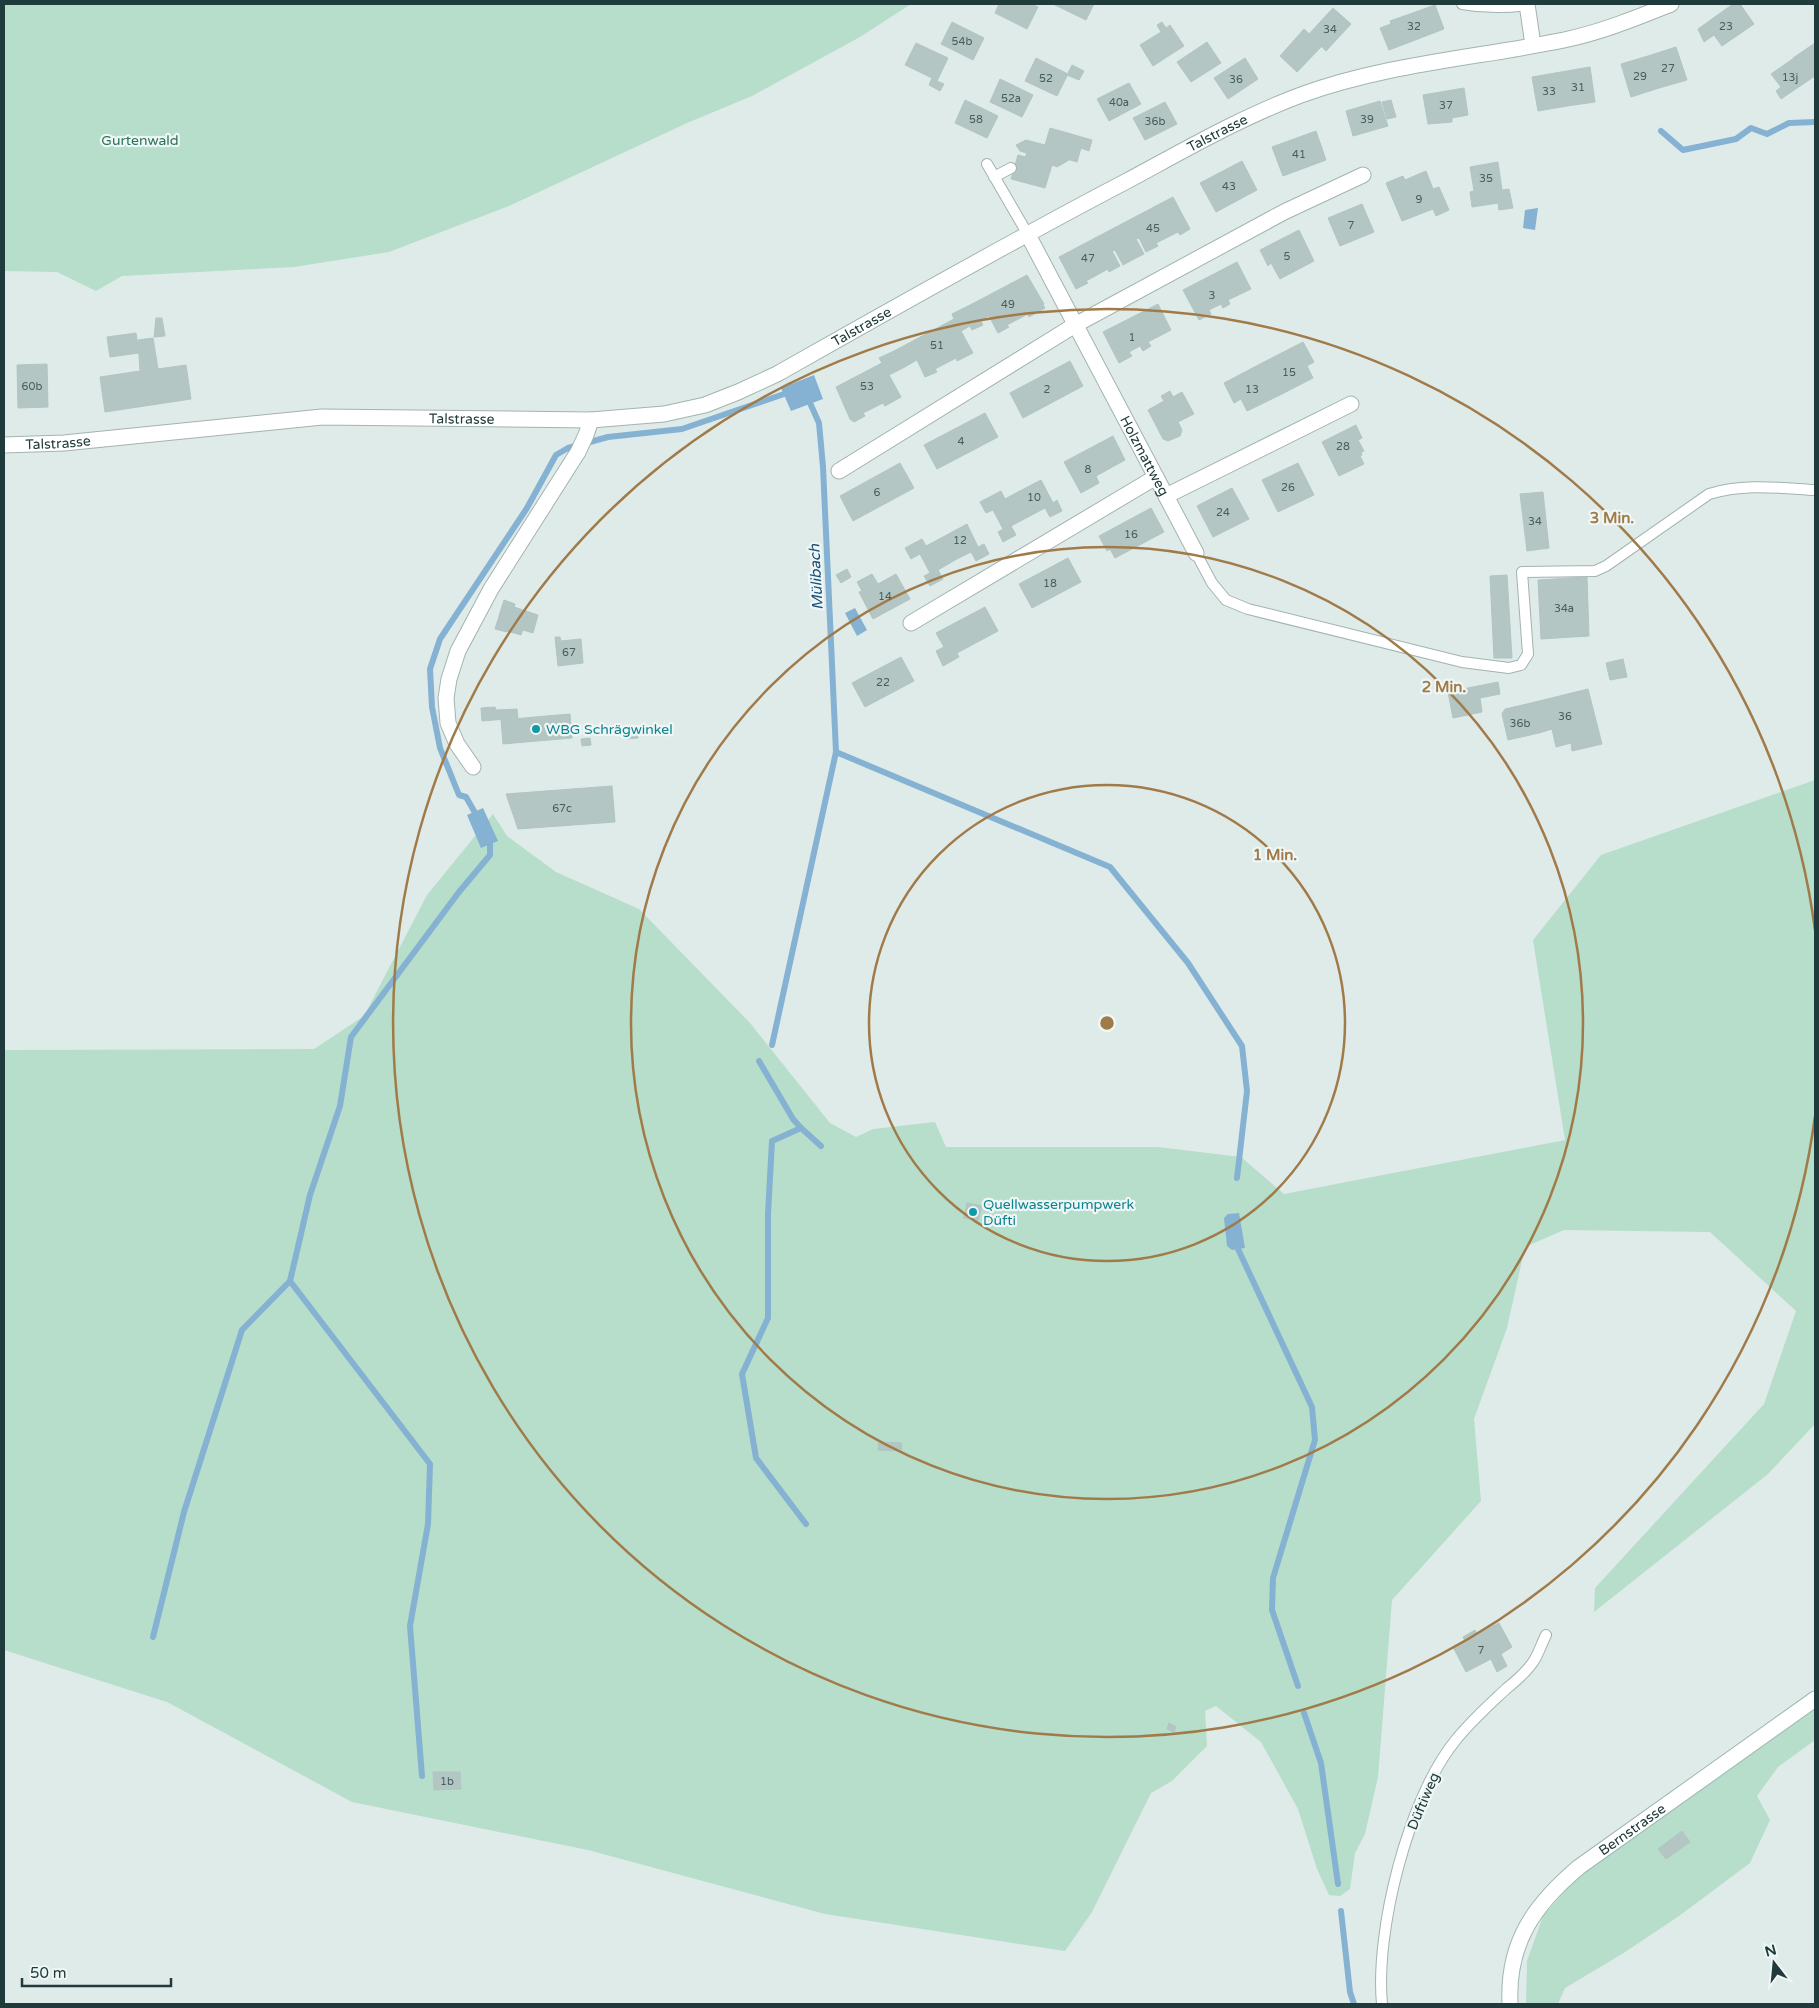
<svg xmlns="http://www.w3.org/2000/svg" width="1819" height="2008" viewBox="0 0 1819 2008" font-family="'Varela Round',sans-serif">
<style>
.green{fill:#b7ddcb}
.water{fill:#85b2d2}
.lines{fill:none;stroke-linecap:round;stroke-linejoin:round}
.stream{stroke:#85b2d2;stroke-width:6}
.building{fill:#b4c6c3;stroke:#b1c5c2}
.lane-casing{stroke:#a2b3b1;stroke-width:12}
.street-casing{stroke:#a2b3b1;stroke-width:17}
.secondary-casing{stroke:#9eb7b4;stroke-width:17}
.lane{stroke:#fff;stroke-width:10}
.street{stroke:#fff;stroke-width:15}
.secondary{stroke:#fff;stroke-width:15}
.ring{fill:none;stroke:#a07b49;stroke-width:2.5}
.culture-dot{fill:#0f9aa8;stroke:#eff7f6;stroke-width:2}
.labels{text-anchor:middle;stroke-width:4.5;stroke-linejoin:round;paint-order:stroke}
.number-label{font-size:11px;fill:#455e5d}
.street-label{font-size:14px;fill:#203b3b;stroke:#eff7f6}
.park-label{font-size:14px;fill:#297359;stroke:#eff7f6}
.culture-label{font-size:14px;fill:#0d838f;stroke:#eff7f6;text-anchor:start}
.water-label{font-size:15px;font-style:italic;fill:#184f78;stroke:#eff7f6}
.centre{fill:#a07b49;stroke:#eff7f6;stroke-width:2.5}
.ring-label{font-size:15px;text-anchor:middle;font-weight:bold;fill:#a07b49;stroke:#eff7f6;stroke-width:4.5;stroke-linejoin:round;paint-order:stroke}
</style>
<rect width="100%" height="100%" fill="#dfebe9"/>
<g class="green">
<polygon points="4,4 911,4 860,37 752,96 687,123 509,206 389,252 294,267 122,276 96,291 57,272 4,271"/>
<polygon points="1815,780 1815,1424 1768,1474 1594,1612 1595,1588 1764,1404 1796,1311 1710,1232 1564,1230 1525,1247 1507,1328 1474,1419 1481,1501 1392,1600 1378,1777 1365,1834 1355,1853 1350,1889 1340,1896 1329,1895 1317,1869 1298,1809 1261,1742 1216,1706 1205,1711 1207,1746 1172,1781 1151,1793 1092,1912 1065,1951 825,1914 588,1850 352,1802 167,1702 4,1650 4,1050 314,1049 364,1016 427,895 493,814 507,836 556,872 639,909 750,1023 830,1123 856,1137 873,1129 935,1122 946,1147 1158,1147 1241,1157 1284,1194 1565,1140 1533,940 1601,855"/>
<polygon points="1815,1709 1815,1740 1778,1767 1757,1796 1770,1820 1750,1863 1679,1916 1622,1954 1565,1988 1558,2004 1526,2004 1527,1961 1543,1916 1579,1876"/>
</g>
<g class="water">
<polygon points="1538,208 1535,230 1523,228 1525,210"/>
<polygon points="814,375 823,399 791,411 781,388"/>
<polygon points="855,608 867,630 857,636 845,613"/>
<polygon points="483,808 498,841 481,848 467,815"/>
<polygon points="1239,1213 1245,1248 1232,1250 1227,1246 1224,1218 1228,1214"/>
</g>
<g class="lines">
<g class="stream">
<polyline points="1661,131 1683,150 1736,139 1751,128 1767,134 1789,123 1815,122"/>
<polyline points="836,752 1110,867 1188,963 1242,1046 1247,1091 1237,1178"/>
<polyline points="474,811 466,797 459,795 440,748 432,707 430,669 440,639 527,508 556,455 568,448 608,437 682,429 784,394"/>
<polyline points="772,1045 836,752 823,467 819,423 810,403"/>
<polyline points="759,1061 793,1119 801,1128 772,1141 768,1214 768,1318 742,1374 756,1458 806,1524"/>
<polyline points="801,1128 821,1146"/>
<polyline points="1238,1249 1312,1407 1315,1440 1273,1578 1272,1610 1298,1686"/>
<polyline points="290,1281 430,1464 428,1524 410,1626 422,1776"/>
<polyline points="153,1637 184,1512 242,1330 290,1281 310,1195 340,1106 351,1037 459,892 490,855 490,844"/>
<polyline points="1304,1713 1321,1763 1338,1884"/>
<polyline points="1341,1911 1350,1992 1354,2004"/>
</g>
</g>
<g class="building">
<polygon points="999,4 1031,4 1038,7 1027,29 995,13"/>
<polygon points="1053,4 1094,4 1086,20"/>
<polygon points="1733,4 1740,4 1754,24 1722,46 1714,35 1704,42 1698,29"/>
<polygon points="1435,5 1444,29 1389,50 1380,28 1391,24 1390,21"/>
<polygon points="1333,8 1351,24 1326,51 1309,34"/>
<polygon points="952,22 984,38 973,60 941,44"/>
<polygon points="1162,22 1166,28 1170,25 1184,46 1153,66 1140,45 1161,32 1157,25"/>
<polygon points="1304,29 1322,46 1297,72 1280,56"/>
<polygon points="1207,42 1221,63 1191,82 1177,62"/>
<polygon points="916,43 948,58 937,81 944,84 940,91 929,85 932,78 905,65"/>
<polygon points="1815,43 1815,76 1809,80 1793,58"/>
<polygon points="1676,47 1687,80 1659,88 1648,56"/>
<polygon points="1648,56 1659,88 1631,97 1621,64"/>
<polygon points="1036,58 1068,74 1057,96 1025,81"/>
<polygon points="1245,58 1258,79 1228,99 1214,78"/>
<polygon points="1794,58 1809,80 1781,99 1776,91 1781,87 1771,74"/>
<polygon points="1072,65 1084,71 1079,80 1067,75"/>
<polygon points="1590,67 1595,102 1567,106 1561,72"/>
<polygon points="1561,72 1567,106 1538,111 1532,77"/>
<polygon points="1000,79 1033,95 1022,117 990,102"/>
<polygon points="1129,83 1141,104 1109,121 1097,99"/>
<polygon points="1464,88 1468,115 1452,118 1452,122 1428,124 1423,95"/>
<polygon points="965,100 998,116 987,138 955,123"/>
<polygon points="1391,100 1396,117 1387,119 1382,102"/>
<polygon points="1380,101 1388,126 1353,136 1346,111"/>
<polygon points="1165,102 1177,124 1145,140 1133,118"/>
<polygon points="1050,128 1092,140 1089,151 1081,148 1077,162 1043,152"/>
<polygon points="1316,131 1326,160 1283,176 1272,147"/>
<polygon points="1026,140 1045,145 1043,152 1069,160 1057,167 1052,165 1045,188 1011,179 1018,155 1025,157 1027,153 1020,151 1016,145"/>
<polygon points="1242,161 1257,190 1216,212 1200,183"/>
<polygon points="1498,162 1502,190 1509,189 1513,208 1499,210 1498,203 1472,207 1470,192 1474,191 1470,167"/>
<polygon points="1426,171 1433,189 1439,187 1449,210 1436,216 1433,209 1402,221 1386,183 1403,176 1405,180"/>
<polygon points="1173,197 1190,229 1180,235 1178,232 1156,243 1158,246 1146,252 1139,238 1136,239 1144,254 1134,259 1116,227"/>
<polygon points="1362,204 1374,232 1340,246 1328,218"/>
<polygon points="1116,227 1134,259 1123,265 1115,250 1112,251 1120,266 1109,272 1108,269 1086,281 1088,283 1076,289 1059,257"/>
<polygon points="1299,230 1314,261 1280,279 1271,263 1268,266 1260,250"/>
<polygon points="1237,262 1251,289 1228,300 1230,304 1223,308 1221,304 1209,310 1211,314 1199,320 1183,290"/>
<polygon points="1027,275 1044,304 1043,305 1045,308 1029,317 1028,314 1007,325 1009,327 998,333 989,316 981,320 972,304"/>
<polygon points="972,304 983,325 972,330 960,310"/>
<polygon points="1158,304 1171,330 1148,342 1151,346 1143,351 1140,346 1129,352 1132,356 1119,363 1103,332"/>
<polygon points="960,310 970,326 961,331 973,353 957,361 956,358 935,369 937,372 925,377 917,360 903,368 894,351 954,319 952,314"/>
<polygon points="156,318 162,318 165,336 154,337"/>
<polygon points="136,333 139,353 110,357 107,337"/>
<polygon points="153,338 158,369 186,365 191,399 105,412 100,377 140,371 138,340"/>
<polygon points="1303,342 1314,362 1307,366 1313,378 1280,395 1264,362"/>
<polygon points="894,351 903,368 889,375 901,397 885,406 883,403 863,413 865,416 854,422 850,419 836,387 882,363 879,358"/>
<polygon points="1070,361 1083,386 1023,418 1010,393"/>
<polygon points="1264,362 1280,395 1247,411 1241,399 1234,403 1224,383"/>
<polygon points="47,364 48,407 18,408 17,365"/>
<polygon points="1170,391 1173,397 1182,392 1194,414 1178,422 1182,430 1180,436 1168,441 1163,439 1148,410 1164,401 1161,396"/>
<polygon points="985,413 998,437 937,469 924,445"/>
<polygon points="1356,425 1362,438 1358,440 1364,451 1361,452 1362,455 1360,456 1364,464 1339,476 1322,442"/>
<polygon points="1113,436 1125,460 1096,476 1099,483 1081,493 1064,462"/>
<polygon points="900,463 914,488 853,521 840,496"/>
<polygon points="1298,463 1314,495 1278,512 1262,480"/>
<polygon points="1041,480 1053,503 1057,500 1062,511 1050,517 1045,508 1028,517 1016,493"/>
<polygon points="1232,488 1249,519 1213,537 1197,506"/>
<polygon points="1001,491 1005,499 1016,493 1028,517 1011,526 1016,535 1003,542 998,532 1003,529 993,510 986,513 980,502"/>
<polygon points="1543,492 1549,548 1527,551 1520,494"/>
<polygon points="1151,508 1164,532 1115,558 1110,549 1107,551 1099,536"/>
<polygon points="967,524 978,547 984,544 989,554 976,561 971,552 955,560 943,537"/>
<polygon points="943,537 955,560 938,570 943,579 930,586 924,576 930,573 920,554 911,559 905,548 922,539 926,546"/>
<polygon points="1068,558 1081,582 1032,608 1019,584"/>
<polygon points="847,569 851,577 841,583 836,575"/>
<polygon points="872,574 878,584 896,574 910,599 873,619 859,592 862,591 857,582"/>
<polygon points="1507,575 1512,658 1494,658 1490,576"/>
<polygon points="1587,577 1589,636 1541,639 1538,580"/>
<polygon points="504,600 515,604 507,632 495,629"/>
<polygon points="514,607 529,612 521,635 507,631"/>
<polygon points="985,607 998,631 957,653 959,657 943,666 936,651 944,647 936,633"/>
<polygon points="529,612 538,615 533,633 523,630"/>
<polygon points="555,637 560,637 561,641 581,639 583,663 558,666"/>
<polygon points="901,657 914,681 865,707 852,683"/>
<polygon points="1623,659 1627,677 1610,680 1606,663"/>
<polygon points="1498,682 1500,694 1480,698 1482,712 1453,718 1448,692"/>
<polygon points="1588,689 1602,744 1572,751 1571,743 1556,747 1552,729 1539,733 1531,703"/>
<polygon points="1531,703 1539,733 1508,740 1502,714 1505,709"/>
<polygon points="495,707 496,710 517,709 518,718 482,721 481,708"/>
<polygon points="570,714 572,738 503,744 501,720"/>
<polygon points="637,726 638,738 627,739 626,727"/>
<polygon points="590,738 591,745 582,746 581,739"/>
<polygon points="612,786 615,822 518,829 506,794"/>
<polygon points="967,1203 982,1206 978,1221 964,1218"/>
<polygon points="879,1442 902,1443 901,1451 878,1450"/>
<polygon points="1499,1623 1512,1647 1501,1654 1507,1666 1497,1672 1491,1659 1466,1672 1453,1647 1465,1641 1463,1637 1475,1630 1477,1634"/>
<polygon points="1169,1723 1176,1727 1174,1732 1167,1729"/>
<polygon points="433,1772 460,1772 461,1789 434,1790"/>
<polygon points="1682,1831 1690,1842 1666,1859 1658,1849"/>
</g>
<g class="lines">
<defs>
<g id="lane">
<path d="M1462,4C1484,8 1505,8 1527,5"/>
<polyline points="987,164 1027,233"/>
<polyline points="994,177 1011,168"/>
<path d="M1196,553L1212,583L1226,600L1248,609L1462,662L1509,668L1521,665L1528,654L1522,572L1595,571L1606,566L1709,494C1743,483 1780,488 1815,490"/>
<path d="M1382,2004C1375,1931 1408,1799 1455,1741C1470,1722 1488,1706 1506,1689C1516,1681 1528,1671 1535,1659C1539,1652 1542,1643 1546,1635"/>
</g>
<g id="street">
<polyline points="1527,4 1533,45"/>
<path id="s1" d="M1027,233L1166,496L1351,404"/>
<path id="s2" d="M4,445L64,443L322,417L591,420L664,414L705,405L738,392L777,374C892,309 1008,243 1125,182C1183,151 1239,118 1301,95C1386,64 1476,58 1564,40C1602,32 1636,18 1671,4"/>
<polyline points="839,471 1075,325 1284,212 1363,175"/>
<polyline points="1166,496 1196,553"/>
<polyline points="911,623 1156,477"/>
<polyline points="473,767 457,744 448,723 446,698 449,679 458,651 491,589 578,452 586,435 591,420"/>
</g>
<g id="secondary">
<path id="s3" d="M1510,2004C1507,1943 1534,1905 1579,1867L1815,1699"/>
</g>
</defs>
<use href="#lane" class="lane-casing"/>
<use href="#street" class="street-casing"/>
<use href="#secondary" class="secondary-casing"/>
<use href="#lane" class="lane"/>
<use href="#street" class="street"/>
<use href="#secondary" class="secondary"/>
</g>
<g class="ring">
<circle cx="1107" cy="1023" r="238"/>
<circle cx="1107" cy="1023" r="476"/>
<path d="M1815 1116A714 714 0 1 1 1815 930"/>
</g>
<g class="culture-dot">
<circle cx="536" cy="729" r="5"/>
<circle cx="973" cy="1212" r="5"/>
</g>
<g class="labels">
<g class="number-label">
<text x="1414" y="30">32</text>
<text x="1726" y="30">23</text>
<text x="1330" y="33">34</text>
<text x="962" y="45">54b</text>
<text x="1668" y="72">27</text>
<text x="1640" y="80">29</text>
<text x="1790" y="81">13j</text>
<text x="1046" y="82">52</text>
<text x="1236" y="83">36</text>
<text x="1578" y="91">31</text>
<text x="1549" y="95">33</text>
<text x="1011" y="102">52a</text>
<text x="1119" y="106">40a</text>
<text x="1446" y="109">37</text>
<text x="976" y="123">58</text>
<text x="1367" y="123">39</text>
<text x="1155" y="125">36b</text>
<text x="1299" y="158">41</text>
<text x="1486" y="182">35</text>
<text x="1229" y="190">43</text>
<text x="1419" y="203">9</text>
<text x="1351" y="229">7</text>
<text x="1153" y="232">45</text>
<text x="1287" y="260">5</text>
<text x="1088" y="262">47</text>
<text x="1212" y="299">3</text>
<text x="1008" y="308">49</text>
<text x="1132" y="341">1</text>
<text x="937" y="349">51</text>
<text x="1289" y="376">15</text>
<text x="32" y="390">60b</text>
<text x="867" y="390">53</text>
<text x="1047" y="393">2</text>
<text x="1252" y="393">13</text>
<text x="961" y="445">4</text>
<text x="1343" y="450">28</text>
<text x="1088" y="473">8</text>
<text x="1288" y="491">26</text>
<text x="877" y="496">6</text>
<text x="1034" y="501">10</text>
<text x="1223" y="516">24</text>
<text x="1535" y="525">34</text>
<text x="1131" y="538">16</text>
<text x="960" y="544">12</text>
<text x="1050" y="587">18</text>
<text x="885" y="600">14</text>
<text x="1564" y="612">34a</text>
<text x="569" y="656">67</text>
<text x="883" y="686">22</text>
<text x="1565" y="720">36</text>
<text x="1520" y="727">36b</text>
<text x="562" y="812">67c</text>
<text x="1481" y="1654">7</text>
<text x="447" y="1785">1b</text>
</g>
<g class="street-label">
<text dy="5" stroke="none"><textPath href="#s2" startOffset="1284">Talstrasse</textPath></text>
<text dy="5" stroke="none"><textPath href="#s2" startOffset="879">Talstrasse</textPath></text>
<text dy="5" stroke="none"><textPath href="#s2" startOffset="459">Talstrasse</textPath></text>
<text dy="5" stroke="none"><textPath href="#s2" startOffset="54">Talstrasse</textPath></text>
<text dy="5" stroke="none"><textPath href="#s1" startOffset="252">Holzmattweg</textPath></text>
<text transform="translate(1423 1801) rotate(-67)" y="5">Düftiweg</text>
<text dy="5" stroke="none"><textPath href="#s3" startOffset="225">Bernstrasse</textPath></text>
</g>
<g class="park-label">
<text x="140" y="145">Gurtenwald</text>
</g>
<g class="culture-label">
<text x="546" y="734">WBG Schrägwinkel</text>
<text x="983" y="1209">Quellwasserpumpwerk<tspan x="983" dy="16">Düfti</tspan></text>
</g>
<g class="water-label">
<text transform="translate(816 577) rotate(-93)" y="5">Mülibach</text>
</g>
</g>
<circle cx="1107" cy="1023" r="8" class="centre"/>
<g class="ring-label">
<text x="1612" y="523">3 Min.</text>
<text x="1444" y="692">2 Min.</text>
<text x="1275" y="860">1 Min.</text>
</g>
<rect width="1819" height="2008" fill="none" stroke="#203b3b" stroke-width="10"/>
<g transform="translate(1774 1963) rotate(344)" stroke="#eff7f6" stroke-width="4" paint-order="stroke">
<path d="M0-4L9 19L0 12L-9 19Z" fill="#203b3b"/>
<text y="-8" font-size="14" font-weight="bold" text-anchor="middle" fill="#203b3b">N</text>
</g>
<path d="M22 1978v8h149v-8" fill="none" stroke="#203b3b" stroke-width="2.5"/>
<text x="30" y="1978" font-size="15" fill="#203b3b" stroke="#eff7f6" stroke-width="4" paint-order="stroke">50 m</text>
</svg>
